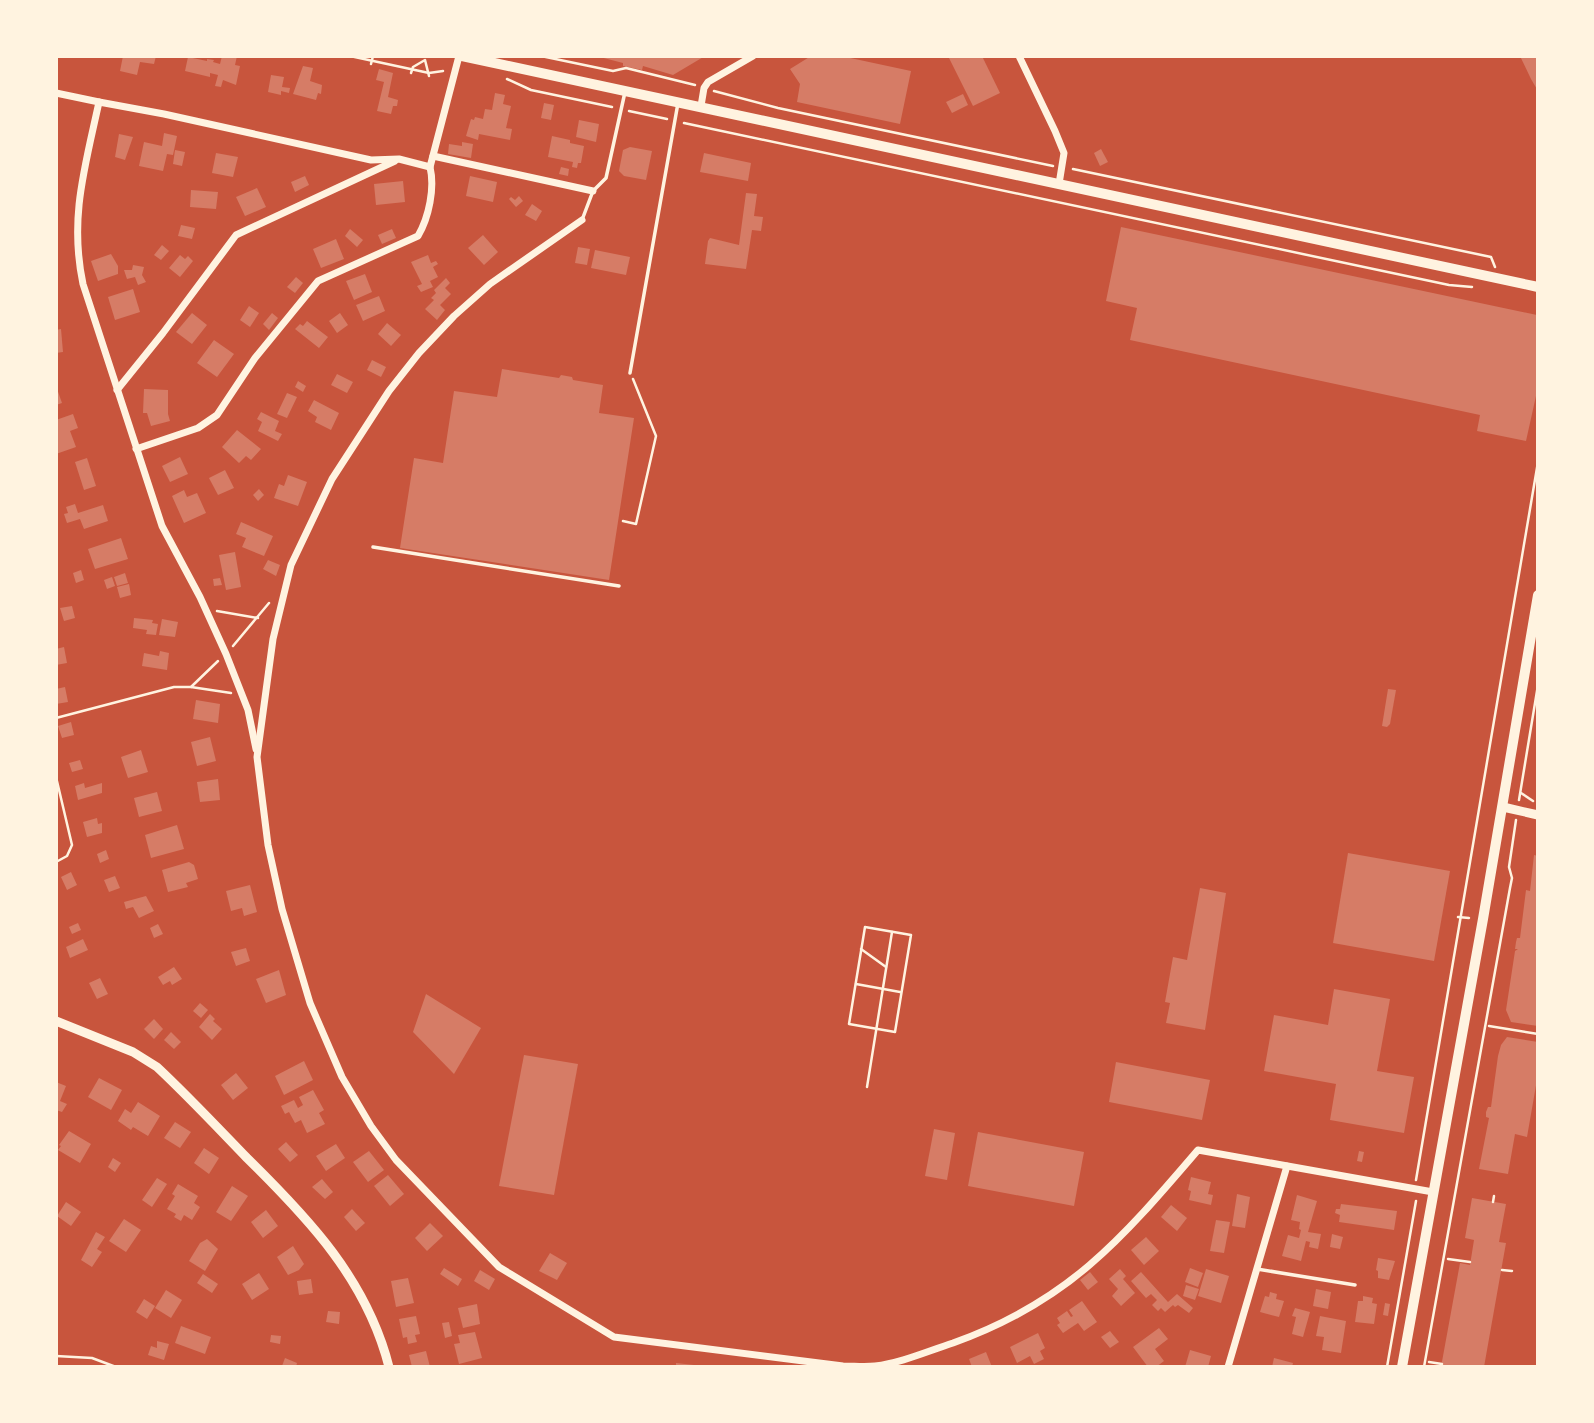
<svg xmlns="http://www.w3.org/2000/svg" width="1594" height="1423" viewBox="0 0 1594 1423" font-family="'Work Sans',sans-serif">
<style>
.building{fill:#d67c66}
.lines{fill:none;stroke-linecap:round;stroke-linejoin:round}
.path{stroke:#fff3e0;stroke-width:2.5}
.service{stroke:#fff3e0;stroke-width:3.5}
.minor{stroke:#fff3e0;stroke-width:7}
.tertiary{stroke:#fff3e0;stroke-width:9}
.secondary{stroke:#fff3e0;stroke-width:10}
</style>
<rect width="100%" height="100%" fill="#c8553d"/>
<g class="building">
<polygon points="123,56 156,56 154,64 140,62 137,75 120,71"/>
<polygon points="222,56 237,56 235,65 240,66 236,85 223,80 221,87 215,86 218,75 210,73 210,77 185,71 188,57 207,61 207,59 214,60 213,62 220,64"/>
<polygon points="596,56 705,56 673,75 643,66 642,70 623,66 623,63"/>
<polygon points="811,56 841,56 911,71 900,124 797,102 800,84 790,69"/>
<polygon points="948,56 982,56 1000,93 973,106"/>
<polygon points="1520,56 1538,56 1538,91 1531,79"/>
<polygon points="303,66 313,68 310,81 322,85 321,94 318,93 316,100 293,94"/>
<polygon points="379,69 393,73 388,97 398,100 397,106 393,106 391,114 377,111 384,82 376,80"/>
<polygon points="271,75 284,77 282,87 290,88 289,93 281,91 281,95 268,92"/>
<polygon points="495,93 505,95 503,104 511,106 506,128 512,129 510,140 479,134 478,140 466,136 471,119 474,120 475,117 483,119 485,109 492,110"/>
<polygon points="963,94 968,105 952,113 946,102"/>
<polygon points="544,103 554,105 551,120 541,118"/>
<polygon points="579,120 599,124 596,142 576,137"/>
<polygon points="164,133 177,136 173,155 167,154 163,171 139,166 144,142 162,146"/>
<polygon points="119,134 133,137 125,160 115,157"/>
<polygon points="552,136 570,140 570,143 584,146 581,163 578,163 577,168 572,167 573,162 548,157"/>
<polygon points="462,142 473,144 471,158 448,154 449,144 462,146"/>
<polygon points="630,147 652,151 646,180 624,176 619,171 623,150"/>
<polygon points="1101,149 1108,162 1100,166 1094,153"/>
<polygon points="175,150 185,152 182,166 173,164"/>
<polygon points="216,153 238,157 233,177 212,173"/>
<polygon points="704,153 751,163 748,181 700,172"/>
<polygon points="561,167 569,169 568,176 559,174"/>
<polygon points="305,176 309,185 295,192 291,182"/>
<polygon points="470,176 497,182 493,202 466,196"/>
<polygon points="403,181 405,202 376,205 374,184"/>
<polygon points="257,188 266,207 245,216 236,197"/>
<polygon points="191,190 218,192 216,209 190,207"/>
<polygon points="746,193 757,194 754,216 763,217 761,231 752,230 746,269 705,264 708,241 710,238 739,245"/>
<polygon points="519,196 523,201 516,207 509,199 511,197 515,200"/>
<polygon points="532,204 542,211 536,221 525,215"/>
<polygon points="181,225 195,228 192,239 178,236"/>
<polygon points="1121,227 1537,315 1538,387 1526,441 1477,431 1480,415 1130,340 1137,308 1106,301"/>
<polygon points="350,229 363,240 357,247 345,236"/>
<polygon points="392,229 396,238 382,244 378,235"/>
<polygon points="483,235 498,252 484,265 468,248"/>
<polygon points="336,239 344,259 321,268 313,249"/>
<polygon points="162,245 169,251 161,260 154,255"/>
<polygon points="578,247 590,249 587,265 575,263"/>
<polygon points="595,250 630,257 626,275 591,268"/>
<polygon points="111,254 118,266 118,274 98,281 91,261"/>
<polygon points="180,255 185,259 188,256 193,261 180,277 169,268"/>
<polygon points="428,255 431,263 436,261 438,264 433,267 438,277 430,281 433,287 421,292 417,286 422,284 411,262"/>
<polygon points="133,265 144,267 142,275 146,282 138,285 135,277 127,279 124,270 132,270"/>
<polygon points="365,274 372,292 354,300 346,281"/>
<polygon points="296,277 303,283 295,293 287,287"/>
<polygon points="446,278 450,283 445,288 451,294 440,305 445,310 437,320 425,309 434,300 431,298 436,293 434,290"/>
<polygon points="133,289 140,312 115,320 108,297"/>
<polygon points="379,296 385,311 363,321 356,305"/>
<polygon points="249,306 259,313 250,327 240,320"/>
<polygon points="192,313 207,325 192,344 176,332"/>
<polygon points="272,313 278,318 269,330 263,324"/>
<polygon points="340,313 348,325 337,333 329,321"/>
<polygon points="307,321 328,337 319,348 295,329 300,324 303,326"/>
<polygon points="387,323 401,335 391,346 378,334"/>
<polygon points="61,329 63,352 56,353 56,330"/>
<polygon points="214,340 234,354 217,377 197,363"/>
<polygon points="372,360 386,367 381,377 367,370"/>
<polygon points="502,369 559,378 561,375 572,377 573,380 603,385 599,413 634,418 609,580 400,548 414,458 443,463 454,391 497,397"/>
<polygon points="337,374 353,382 347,393 331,385"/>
<polygon points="298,381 306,386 303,392 295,387"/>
<polygon points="56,386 62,403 56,405"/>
<polygon points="144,389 168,390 168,414 170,421 151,426 147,413 143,413"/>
<polygon points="287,393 297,397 287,418 277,414"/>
<polygon points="314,400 339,413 331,430 315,422 317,417 308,411"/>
<polygon points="261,412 279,421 275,431 282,434 278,441 258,431 262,422 257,419"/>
<polygon points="73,414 78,428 70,431 76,447 56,454 56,420"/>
<polygon points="237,430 261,449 251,460 246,456 239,463 222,447"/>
<polygon points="180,457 188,474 170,482 162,466"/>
<polygon points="87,458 96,486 84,490 75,462"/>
<polygon points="225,470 234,488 218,495 209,478"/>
<polygon points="288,475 307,482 298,506 274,498 279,484 284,486"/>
<polygon points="259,489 264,495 258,501 253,495"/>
<polygon points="184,490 187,497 197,493 206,513 184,523 172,496"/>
<polygon points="75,504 78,513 103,505 108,521 84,529 80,519 67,523 64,514 68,513 66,507"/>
<polygon points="241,522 273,536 264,556 242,547 246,538 236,534"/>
<polygon points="121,538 128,559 95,569 88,549"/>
<polygon points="235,552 241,587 226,590 219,555"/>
<polygon points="268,560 280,565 276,576 263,569"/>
<polygon points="81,570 84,580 76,583 73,573"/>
<polygon points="125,573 128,583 117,586 114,577"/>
<polygon points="112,577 115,586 107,589 104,580"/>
<polygon points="220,578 222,585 214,586 213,579"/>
<polygon points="129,584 131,595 120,598 117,587"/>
<polygon points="72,606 75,618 64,621 60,608"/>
<polygon points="134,618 153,620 152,623 158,624 156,635 146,634 147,630 133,628"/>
<polygon points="162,619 178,622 175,637 159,635"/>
<polygon points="64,647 67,663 56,665 56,649"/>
<polygon points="160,651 169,653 167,670 142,666 144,653 159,656"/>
<polygon points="65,687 68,702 56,704 56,689"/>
<polygon points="1388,689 1396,690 1390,724 1387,727 1382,726"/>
<polygon points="196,700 220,704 218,723 193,719"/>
<polygon points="71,722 74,735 62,738 58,726"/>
<polygon points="210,737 216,761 197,766 191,742"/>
<polygon points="141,750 148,772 128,778 121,757"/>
<polygon points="80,760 83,769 72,772 69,763"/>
<polygon points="218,779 220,800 200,802 197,782"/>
<polygon points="84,783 85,788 102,783 102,793 78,800 75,786"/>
<polygon points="157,792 162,811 139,817 134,798"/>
<polygon points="97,818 98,824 102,823 102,833 87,837 83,822"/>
<polygon points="177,825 184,849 151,858 145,835"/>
<polygon points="106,850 109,859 100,863 97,854"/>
<polygon points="1348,853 1450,871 1434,961 1333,943"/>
<polygon points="1534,855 1538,856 1538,1026 1511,1022 1506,1010 1515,951 1518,949 1515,949 1516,942 1517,938 1520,938 1526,890 1530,891"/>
<polygon points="189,862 194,865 198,879 186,883 188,887 168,892 162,870"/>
<polygon points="71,872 77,885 67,890 61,877"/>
<polygon points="115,876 120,888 109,892 104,880"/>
<polygon points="250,885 257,912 244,916 242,908 231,911 226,891"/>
<polygon points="1200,888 1226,893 1205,1030 1166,1023 1170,1003 1165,1002 1173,957 1187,960"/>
<polygon points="146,896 154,911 139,918 133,907 126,909 124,902"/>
<polygon points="78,923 81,930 72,934 69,927"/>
<polygon points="158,924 163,934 154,938 150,928"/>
<polygon points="83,939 88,950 70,958 66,947"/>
<polygon points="246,948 250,961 236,966 231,952"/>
<polygon points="174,967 182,979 172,985 170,981 163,985 158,977"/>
<polygon points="279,970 286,995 266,1003 256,979"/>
<polygon points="100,978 108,994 97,999 89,983"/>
<polygon points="1334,989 1390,999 1377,1071 1414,1077 1404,1133 1330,1120 1336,1084 1264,1071 1274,1015 1328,1025"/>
<polygon points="426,994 481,1028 454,1074 413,1032"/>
<polygon points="200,1003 208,1010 201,1018 193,1011"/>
<polygon points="210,1014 215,1019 213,1021 222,1029 212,1040 199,1027"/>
<polygon points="154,1019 163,1029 154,1039 144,1029"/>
<polygon points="171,1032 181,1042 174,1049 164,1040"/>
<polygon points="1507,1037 1538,1042 1538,1074 1527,1137 1515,1134 1508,1174 1479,1169 1489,1118 1486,1117 1486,1112 1488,1107 1491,1107 1498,1056 1501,1045"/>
<polygon points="524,1055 578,1064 554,1195 499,1186"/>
<polygon points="304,1061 313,1080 284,1095 275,1076"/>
<polygon points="1116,1062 1210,1080 1202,1120 1109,1102"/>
<polygon points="236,1073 248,1088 233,1100 221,1085"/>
<polygon points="99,1078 122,1090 111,1110 88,1097"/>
<polygon points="56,1082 66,1086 60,1101 67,1104 62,1112 56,1110"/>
<polygon points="313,1090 324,1110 319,1113 325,1124 307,1133 301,1120 295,1123 289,1112 285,1114 281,1106 294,1100 298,1108 303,1105 299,1097"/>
<polygon points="138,1102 160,1116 148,1136 133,1127 131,1130 118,1121 125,1109 131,1113"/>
<polygon points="175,1122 191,1132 180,1148 164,1138"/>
<polygon points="934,1129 955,1133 947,1180 925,1176"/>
<polygon points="69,1131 91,1144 80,1163 58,1150 61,1146 59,1145"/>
<polygon points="978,1132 1084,1152 1074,1206 968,1186"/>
<polygon points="286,1142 298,1155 290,1162 278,1149"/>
<polygon points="336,1144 345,1158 326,1171 316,1156"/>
<polygon points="204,1148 219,1158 209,1174 194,1163"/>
<polygon points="369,1151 384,1170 368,1182 353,1162"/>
<polygon points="1359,1151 1364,1152 1362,1162 1357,1161"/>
<polygon points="113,1158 121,1163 115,1172 108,1167"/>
<polygon points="388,1175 404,1194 390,1206 374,1186"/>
<polygon points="1191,1177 1211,1182 1208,1194 1213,1195 1211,1205 1189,1200 1191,1191 1188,1190"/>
<polygon points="157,1178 167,1184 152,1207 142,1200"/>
<polygon points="322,1179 333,1192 325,1199 312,1187"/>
<polygon points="178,1184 198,1196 194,1203 200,1207 192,1220 184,1215 181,1221 174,1217 176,1214 167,1209 175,1196 172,1194"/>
<polygon points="232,1186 248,1196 231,1221 216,1212"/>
<polygon points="1237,1194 1250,1197 1245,1228 1232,1226"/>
<polygon points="1297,1195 1317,1201 1308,1232 1321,1234 1318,1249 1309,1247 1310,1242 1306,1241 1301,1261 1282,1256 1288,1235 1299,1238 1301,1230 1299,1229 1300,1222 1291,1220"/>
<polygon points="1472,1198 1506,1204 1499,1242 1506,1243 1484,1367 1441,1367 1460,1263 1470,1265 1474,1240 1465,1238"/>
<polygon points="66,1202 81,1212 71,1226 57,1216"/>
<polygon points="1341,1204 1397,1211 1394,1230 1339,1222 1340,1215 1335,1213 1336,1209 1340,1209"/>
<polygon points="1171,1205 1187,1218 1177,1231 1161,1217"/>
<polygon points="352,1209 365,1223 356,1231 344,1217"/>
<polygon points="266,1210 278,1226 263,1238 251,1222"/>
<polygon points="124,1219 141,1230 126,1252 109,1241"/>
<polygon points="1216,1220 1230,1222 1224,1253 1210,1251"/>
<polygon points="430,1223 443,1236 427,1251 415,1238"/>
<polygon points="96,1232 105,1237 97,1249 102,1252 92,1267 81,1260"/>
<polygon points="1332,1234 1343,1237 1340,1249 1330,1247"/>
<polygon points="1146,1237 1159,1251 1144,1265 1131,1250"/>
<polygon points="207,1239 218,1249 205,1271 189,1261 200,1243"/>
<polygon points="293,1246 304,1264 299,1270 288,1275 277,1257"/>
<polygon points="550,1253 567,1263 557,1280 539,1271"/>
<polygon points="1378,1258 1395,1261 1389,1280 1378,1278 1378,1271 1376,1270"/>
<polygon points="444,1268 462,1279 458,1286 440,1274"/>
<polygon points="1190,1268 1203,1273 1198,1287 1185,1282"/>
<polygon points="1120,1269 1126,1276 1123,1279 1135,1293 1121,1306 1112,1296 1118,1289 1109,1279"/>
<polygon points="1206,1269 1229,1276 1221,1303 1198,1296"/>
<polygon points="480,1270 495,1279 489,1290 474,1281"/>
<polygon points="1090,1272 1098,1282 1088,1290 1080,1280"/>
<polygon points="1141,1272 1168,1302 1177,1294 1193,1308 1189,1313 1178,1305 1175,1307 1173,1305 1165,1312 1161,1308 1158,1311 1152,1305 1157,1300 1151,1294 1146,1298 1131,1281"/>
<polygon points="259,1273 269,1289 252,1300 242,1284"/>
<polygon points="203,1274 218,1284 212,1293 197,1283"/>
<polygon points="408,1278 414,1303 396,1307 391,1281"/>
<polygon points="311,1279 313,1293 299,1295 297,1281"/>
<polygon points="1186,1285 1199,1289 1195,1300 1183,1296"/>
<polygon points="1316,1289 1331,1292 1328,1309 1313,1306"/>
<polygon points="166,1290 182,1300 171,1318 155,1308"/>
<polygon points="1270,1292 1277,1294 1276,1299 1284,1301 1279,1317 1260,1312 1265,1296 1269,1297"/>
<polygon points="1363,1296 1373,1298 1372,1303 1377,1304 1374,1324 1355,1322 1358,1301 1363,1301"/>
<polygon points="144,1299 155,1306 147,1319 136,1312"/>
<polygon points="1082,1301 1097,1322 1084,1331 1078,1323 1063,1333 1057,1325 1060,1323 1057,1318 1067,1311 1071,1317 1073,1316 1069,1310"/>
<polygon points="1385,1303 1390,1304 1388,1316 1383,1315"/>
<polygon points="477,1304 480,1324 463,1328 458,1308"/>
<polygon points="1295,1308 1310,1312 1303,1337 1292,1334 1296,1317 1292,1316"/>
<polygon points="328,1311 340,1312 339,1324 326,1322"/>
<polygon points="416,1316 420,1334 415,1335 417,1342 408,1344 407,1337 403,1338 399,1319"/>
<polygon points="1320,1316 1346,1321 1341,1353 1322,1350 1324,1337 1316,1336"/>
<polygon points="449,1322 452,1336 445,1338 442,1323"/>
<polygon points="181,1326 211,1337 205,1354 175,1343"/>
<polygon points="1159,1328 1168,1339 1155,1349 1164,1361 1156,1367 1148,1367 1133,1347"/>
<polygon points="1110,1331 1119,1342 1110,1348 1101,1337"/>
<polygon points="475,1332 482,1358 459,1364 454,1344 460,1343 458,1335"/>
<polygon points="1038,1333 1045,1348 1040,1351 1044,1359 1034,1364 1030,1356 1017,1363 1010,1347"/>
<polygon points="271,1335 281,1336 280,1344 270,1342"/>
<polygon points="157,1341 169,1344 164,1360 148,1355 151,1346 157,1348"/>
<polygon points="1190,1350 1211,1356 1208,1367 1185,1367"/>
<polygon points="426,1351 430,1367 412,1367 409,1355"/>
<polygon points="986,1352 992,1367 972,1367 969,1359"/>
<polygon points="285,1358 297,1363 296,1367 282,1366"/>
<polygon points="1274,1358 1293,1363 1292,1367 1272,1367"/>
<polygon points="676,1363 694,1365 694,1367 676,1367"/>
</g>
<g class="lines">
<g class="path">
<polyline points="350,56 429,73 443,71"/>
<polyline points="541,56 613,71 626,68 695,85"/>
<polyline points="371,64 373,56"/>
<polyline points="411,73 413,67 425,60 429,76"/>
<polyline points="507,79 531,90 612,107"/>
<polyline points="714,91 778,108 1053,166"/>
<polyline points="629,111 667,119"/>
<polyline points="684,123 1449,285 1472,287"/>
<polyline points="1073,169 1491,257 1495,267"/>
<polyline points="623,521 636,524 656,436 633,379"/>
<polyline points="217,611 258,618"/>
<polyline points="233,646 269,603"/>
<polyline points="191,687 218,661"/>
<polyline points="56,718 174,687 191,687 231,693"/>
<polyline points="56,777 72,845 67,856 56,862"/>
<polyline points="1521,793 1533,801"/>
<polyline points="1519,800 1538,685"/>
<polyline points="1458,917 1469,918"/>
<polygon points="865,927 911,935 895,1032 849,1024"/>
<polyline points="861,949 886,967"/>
<polyline points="856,984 900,992"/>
<polyline points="1489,1026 1538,1034"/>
<polyline points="867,1087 892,932"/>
<polyline points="1416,1180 1538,462"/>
<polyline points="1493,1202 1494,1196"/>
<polyline points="1448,1259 1470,1262"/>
<polyline points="1502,1270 1512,1271"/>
<polyline points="56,1356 92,1358 116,1367"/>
<polyline points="1429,1362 1442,1364"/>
<polyline points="1387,1367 1416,1201"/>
<polyline points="1424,1367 1510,888 1512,878 1509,867 1516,820"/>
</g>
<g class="service">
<polyline points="582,220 593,191 606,178 625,92"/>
<polyline points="630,373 678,103"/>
<polyline points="373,547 619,586"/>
<polyline points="1257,1269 1355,1285"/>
</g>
<g class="minor">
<polyline points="1019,56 1055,131 1064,153 1059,184"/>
<polyline points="56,93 99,102"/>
<polyline points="701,106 704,88 708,82 753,56"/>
<polyline points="433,156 593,191"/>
<path d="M582,220L490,284L454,316L419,353L389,391L332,479L291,565L273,639L257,757L268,845L282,909L310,1003L342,1077L371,1126L396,1160L499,1267L614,1337L843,1366C854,1366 865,1367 875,1366C901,1363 928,1351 953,1343C1068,1302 1121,1240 1198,1150L1433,1192"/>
<polyline points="117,390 163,333 236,235 395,161"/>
<path d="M136,449L198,428L217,415L255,358L318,281L418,236C429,217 435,188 430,167"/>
<path d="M256,749L248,710L226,654L200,597L162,526L83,284C69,218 85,167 99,102L164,114L371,160L399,159L430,167L459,56"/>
<polyline points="1228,1367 1287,1166"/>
</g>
<g class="tertiary">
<polyline points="1503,807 1538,815"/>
<path d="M56,1021L133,1052L157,1067C188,1096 217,1127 247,1158C309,1219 367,1280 389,1367"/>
</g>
<g class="secondary">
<polyline points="462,56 1538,287"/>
<polyline points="1402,1367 1483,919 1538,595"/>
</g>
</g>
<rect width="1594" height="1423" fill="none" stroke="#fff3e0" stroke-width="116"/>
</svg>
